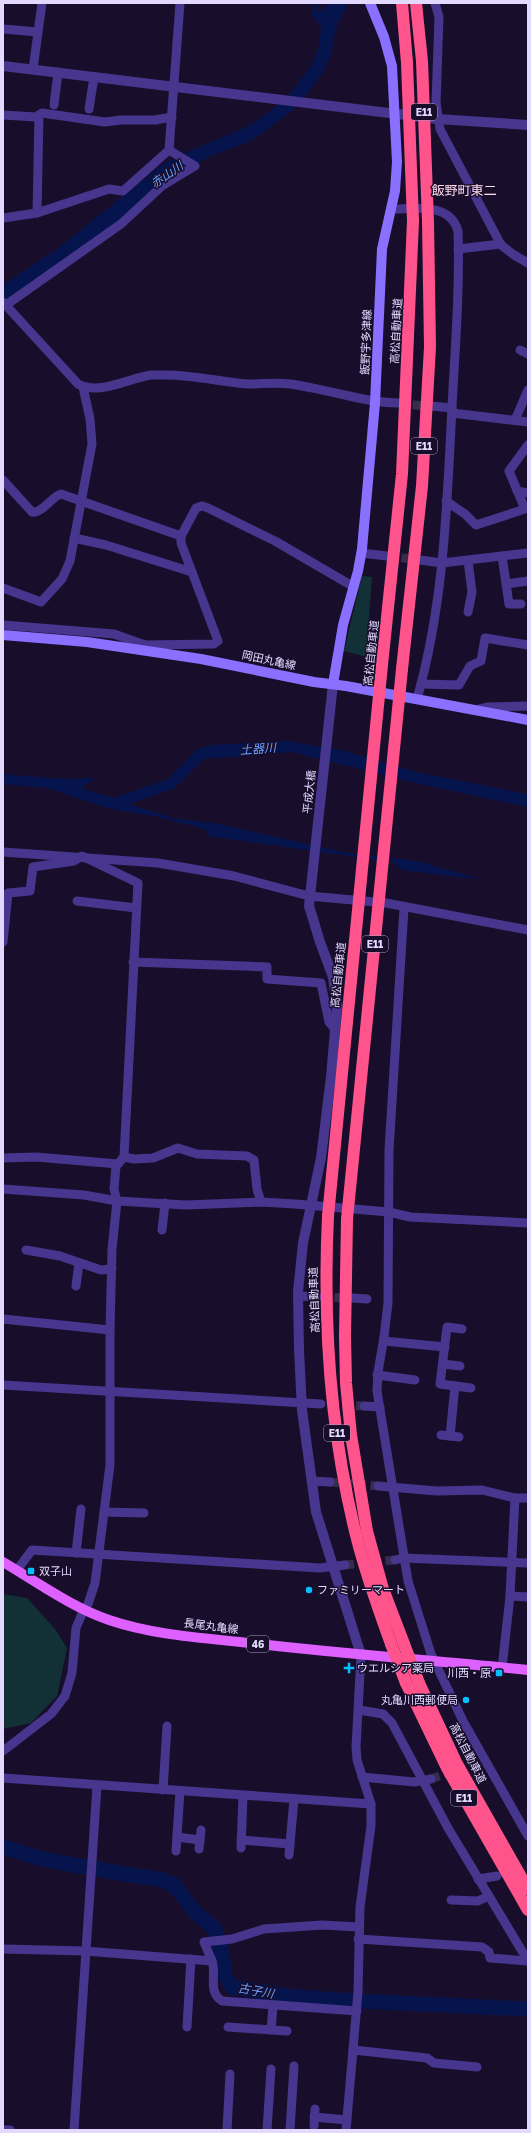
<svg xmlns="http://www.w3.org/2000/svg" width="531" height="2133" viewBox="0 0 531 2133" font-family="'Golos Text','Noto Sans JP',sans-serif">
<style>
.green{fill:#113136}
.water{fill:#06144d}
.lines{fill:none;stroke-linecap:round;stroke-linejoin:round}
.river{stroke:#06144d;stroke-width:15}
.minor-tunnel{stroke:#362c4b;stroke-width:9;stroke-dasharray:9 4.5;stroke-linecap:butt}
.minor{stroke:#47368e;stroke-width:9}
.tertiary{stroke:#47368e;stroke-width:10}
.secondary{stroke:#8a70ff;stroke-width:10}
.primary{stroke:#dd60ff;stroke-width:10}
.motorway{stroke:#ff548b;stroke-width:12}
.motorway-bridge{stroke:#ff548b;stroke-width:12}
.poi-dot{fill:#05beff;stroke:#180e2b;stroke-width:1.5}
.labels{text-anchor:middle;stroke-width:3;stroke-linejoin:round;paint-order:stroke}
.shield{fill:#180e2b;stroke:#a69cbf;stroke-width:1}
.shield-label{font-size:10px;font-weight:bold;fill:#e3d9ff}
.street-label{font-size:11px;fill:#e3d9ff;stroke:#180e2b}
.poi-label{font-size:11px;fill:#e3d9ff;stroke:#180e2b;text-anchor:start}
.water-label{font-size:12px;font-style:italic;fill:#67a0ff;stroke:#180e2b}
.quarter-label{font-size:13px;fill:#ffdbec;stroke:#180e2b}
</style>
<rect width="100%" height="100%" fill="#180e2b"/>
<g class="green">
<polygon points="362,576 372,577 366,657 344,651"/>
<polygon points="3,1594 27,1598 55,1629 67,1648 57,1696 31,1723 3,1729"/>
</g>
<g class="water">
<polygon points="314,3 317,3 317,11 320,11 329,3 348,3 337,25 330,57 322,74 297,107 263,133 246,143 211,156 169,178 129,213 65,261 3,302 3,285 57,249 162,165 179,155 240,130 257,121 287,97 311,66 318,50 321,26 312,16"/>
<polygon points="288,741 345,751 416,772 528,794 528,807 424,785 292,752 204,759 173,789 129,804 172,818 219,824 347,853 417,861 483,880 402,870 393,862 208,836 205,829 154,816 111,809 47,788 3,784 3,774 63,779 96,778 81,788 114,798 168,779 197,749 212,745"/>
</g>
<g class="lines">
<polyline class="river" points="3,1847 42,1859 129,1875 160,1879 174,1885 194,1911 214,1928 221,1948 225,1976 232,1987 287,1996 337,2000 528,2009"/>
<g class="minor-tunnel">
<polyline points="399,404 431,406"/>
<polyline points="388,556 419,560"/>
<polyline points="321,1297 352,1298"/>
<polyline points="329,1405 364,1406"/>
<polyline points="330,1482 378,1486"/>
<polyline points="345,1565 395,1560"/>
<polyline points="431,1779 480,1762"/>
<polyline points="514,1873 528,1870"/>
</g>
<g class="minor">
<polyline points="435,3 439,17 436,103 440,129 501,245 514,255 528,263"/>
<polyline points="3,29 38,32"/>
<polyline points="33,69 42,3"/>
<polyline points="54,105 58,72"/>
<polyline points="89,109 94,77"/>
<polyline points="3,115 36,117 42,113 105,122 121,120 155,120 172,117"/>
<path d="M391,209C415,209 450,202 458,231C460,290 455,349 452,407C447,505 444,604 417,699"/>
<polyline points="37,213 39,115"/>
<polyline points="3,218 37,213 109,189 123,191 169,150 180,3"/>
<polyline points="458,249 501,244"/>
<path d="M3,302L78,384C99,396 129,378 151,375C156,375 161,375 166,375C195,375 220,382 248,384C262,384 276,382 290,384C327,389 361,402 398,403"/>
<polyline points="6,305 121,224 162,186 195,166 169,150"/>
<polyline points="520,350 528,354"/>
<polyline points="431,406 452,408"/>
<polyline points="452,413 528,422"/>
<polyline points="515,420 528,390"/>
<path d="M3,480L32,512C42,514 51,497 61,494L181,536L196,508L202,506L208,508L275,541L354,587"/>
<polyline points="517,491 528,493"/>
<polyline points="446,501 465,514 476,525 525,509 509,471 528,445"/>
<polyline points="74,538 106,545 192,572"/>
<polyline points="361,553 387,556"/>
<polyline points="502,556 509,604 521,604"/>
<polyline points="420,560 442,563 528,553"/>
<polyline points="468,561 472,592 468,612"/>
<polyline points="506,584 528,581"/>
<polyline points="3,588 41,602 62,579 70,561 92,444 90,419 83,387"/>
<polyline points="3,625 114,634 145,645"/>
<polyline points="144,650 145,645 214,644 218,641 181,543 181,536"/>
<polyline points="421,684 459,685 470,666 481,661 485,638 528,645"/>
<polyline points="475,710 487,707 528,706"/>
<polyline points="3,852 158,863 234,876 309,896 386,903 528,930"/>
<polyline points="77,901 136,908"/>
<polyline points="404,908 389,1150 388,1303 384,1337 378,1372 377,1391 408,1581 431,1654 463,1721 528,1836"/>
<polyline points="3,942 8,893 30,891 33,867 74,861 82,856 138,883 124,1157 116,1166 114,1189 117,1201 112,1249 110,1330 110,1465 95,1583 88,1604 84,1609 76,1628 72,1673 65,1696 51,1714 3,1751"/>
<polyline points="133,962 267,967 267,979 321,983 329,1022 335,1029"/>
<polyline points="124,1157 134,1159 153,1158 178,1148 197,1154 247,1156 254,1160 257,1189 261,1202"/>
<polyline points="3,1158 36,1157 118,1164"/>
<polyline points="3,1189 84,1195 117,1201 186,1205 261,1202 295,1204 389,1212 410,1217 528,1223"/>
<polyline points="162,1230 165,1203"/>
<polyline points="26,1250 60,1256 101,1270 112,1269"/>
<polyline points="76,1286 79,1263"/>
<polyline points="298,1296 319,1297"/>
<polyline points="353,1298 367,1299"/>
<polyline points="3,1319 110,1330"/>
<polyline points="462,1329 447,1327 440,1384 471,1388"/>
<polyline points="384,1341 445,1347"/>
<polyline points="443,1364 460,1366"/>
<polyline points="377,1375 415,1380"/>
<polyline points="3,1385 321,1404"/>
<polyline points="364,1406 380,1407"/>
<polyline points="441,1435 459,1437"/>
<polyline points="450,1436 455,1386"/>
<polyline points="311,1481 330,1482"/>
<polyline points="378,1486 437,1491 482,1490 515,1498"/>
<polyline points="104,1512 144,1513"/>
<polyline points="76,1553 81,1509"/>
<polyline points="395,1560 403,1558 528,1563"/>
<polyline points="17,1570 32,1550 320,1568 345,1565"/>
<polyline points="510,1596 528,1597"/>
<polyline points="502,1668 510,1596 515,1498 528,1498"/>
<polyline points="359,1710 383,1714 392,1723 448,1828 528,1961"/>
<polyline points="362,1777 414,1782 431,1779"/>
<polyline points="3,1778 371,1804"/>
<polyline points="163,1790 167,1726"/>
<polyline points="177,1837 200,1840"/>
<polyline points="241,1840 290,1844"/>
<polyline points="241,1848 243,1796"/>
<polyline points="199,1849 201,1830"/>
<polyline points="176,1851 180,1791"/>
<polyline points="289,1855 294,1799"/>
<polyline points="478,1879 497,1876"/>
<polyline points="451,1900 478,1901 489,1896"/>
<polyline points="358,1939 482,1947 489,1952 490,1958 528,1961"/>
<polyline points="3,1949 85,1951 212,1961 204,1942 232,1939 264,1929 322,1925 359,1927"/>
<path d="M212,1961C217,1975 207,1991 222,2001L357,2011"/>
<polyline points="187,2027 191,1959"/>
<polyline points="228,2027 287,2031"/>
<polyline points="271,2030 273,2006"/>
<polyline points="353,2050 427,2058 434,2063 477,2067"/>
<polyline points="314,2117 347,2120"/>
<polyline points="314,2126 315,2109"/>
<polyline points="3,2130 10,2130"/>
<polyline points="74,2130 97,1786"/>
<polyline points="227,2130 230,2074"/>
<polyline points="267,2130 271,2069"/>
<polyline points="290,2130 294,2066"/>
<polyline points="346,2130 358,1992 360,1907 371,1826 371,1804 357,1760 356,1747 361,1655"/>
</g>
<g class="tertiary">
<polyline points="3,66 438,119 528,125"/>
<polyline points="333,684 309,906 320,942 333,977 337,1007 331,1077 321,1158 303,1243 298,1292 299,1350 302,1410 316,1512 361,1655"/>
</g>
<g class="secondary">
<polyline points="3,635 87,642 201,659 314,682 346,686 528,720"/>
<polyline points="333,684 343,625 358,571 362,549 375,403 382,249 395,191 397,162 392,66 384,37 370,3"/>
</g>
<path class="primary" d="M3,1562C37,1582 71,1607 109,1620C156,1636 208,1638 258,1644C348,1654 438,1661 528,1670"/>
<g class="motorway">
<polyline points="382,665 402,474 413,221"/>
<polyline points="402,669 422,486 430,347 428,222"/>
<path d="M328,1216C323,1322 330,1431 356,1535C365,1572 378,1608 391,1644"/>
<polyline points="347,1219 345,1336 346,1383 351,1435 367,1531 383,1589 404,1644"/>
<polyline points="406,1683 447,1768 528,1910"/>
<polyline points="419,1683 457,1764 528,1889"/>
</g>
<g class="motorway-bridge">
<polyline points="402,3 407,63 413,221"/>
<polyline points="416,3 422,61 428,222"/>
<polyline points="328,1216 382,665"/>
<polyline points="347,1219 402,669"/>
<polyline points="391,1644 406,1683"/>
<polyline points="404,1644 419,1683"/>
</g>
</g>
<g class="poi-dot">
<rect x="27" y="1567" width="8" height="8" rx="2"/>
<circle cx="309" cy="1590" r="4"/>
<path d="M347 1662h4v4h4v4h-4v4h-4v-4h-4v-4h4z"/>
<rect x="495" y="1669" width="8" height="8" rx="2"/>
<circle cx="466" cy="1700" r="4"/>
</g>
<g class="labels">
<g class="shield">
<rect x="411" y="104" width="26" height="16" rx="3"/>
<rect x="411" y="438" width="26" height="16" rx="3"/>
<rect x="362" y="936" width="26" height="16" rx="3"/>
<rect x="324" y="1425" width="26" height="16" rx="3"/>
<rect x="247" y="1636" width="22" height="16" rx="3"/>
<rect x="451" y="1790" width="26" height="16" rx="3"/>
</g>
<g class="shield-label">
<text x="424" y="116">E11</text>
<text x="424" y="450">E11</text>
<text x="375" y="948">E11</text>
<text x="337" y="1437">E11</text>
<text x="258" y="1648">46</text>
<text x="464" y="1802">E11</text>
</g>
<g class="street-label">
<text transform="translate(396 331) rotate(-87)" y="4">高松自動車道</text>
<text transform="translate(366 342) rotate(-88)" y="4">飯野宇多津線</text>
<text transform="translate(371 653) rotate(-84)" y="4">高松自動車道</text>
<text transform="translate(269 660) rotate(12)" y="4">岡田丸亀線</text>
<text transform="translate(309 792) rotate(-84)" y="4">平成大橋</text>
<text transform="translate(338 975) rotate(-84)" y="4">高松自動車道</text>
<text transform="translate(314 1300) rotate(-92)" y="4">高松自動車道</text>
<text transform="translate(211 1626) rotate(7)" y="4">長尾丸亀線</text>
<text transform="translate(468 1753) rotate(63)" y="4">高松自動車道</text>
</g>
<g class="poi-label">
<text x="39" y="1575">双子山</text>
<text x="317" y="1594">ファミリーマート</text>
<text x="357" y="1672">ウエルシア薬局</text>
<text x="491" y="1677" text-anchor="end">川西・原</text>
<text x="458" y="1704" text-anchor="end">丸亀川西郵便局</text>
</g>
<g class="water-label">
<text transform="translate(167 175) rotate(-35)" y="4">赤山川</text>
<text transform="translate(258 749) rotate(-4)" y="4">土器川</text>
<text transform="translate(256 1991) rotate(10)" y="4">古子川</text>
</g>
<g class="quarter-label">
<text x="464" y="195">飯野町東二</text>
</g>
</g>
<rect width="531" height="2133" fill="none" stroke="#e3d9ff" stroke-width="8"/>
</svg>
